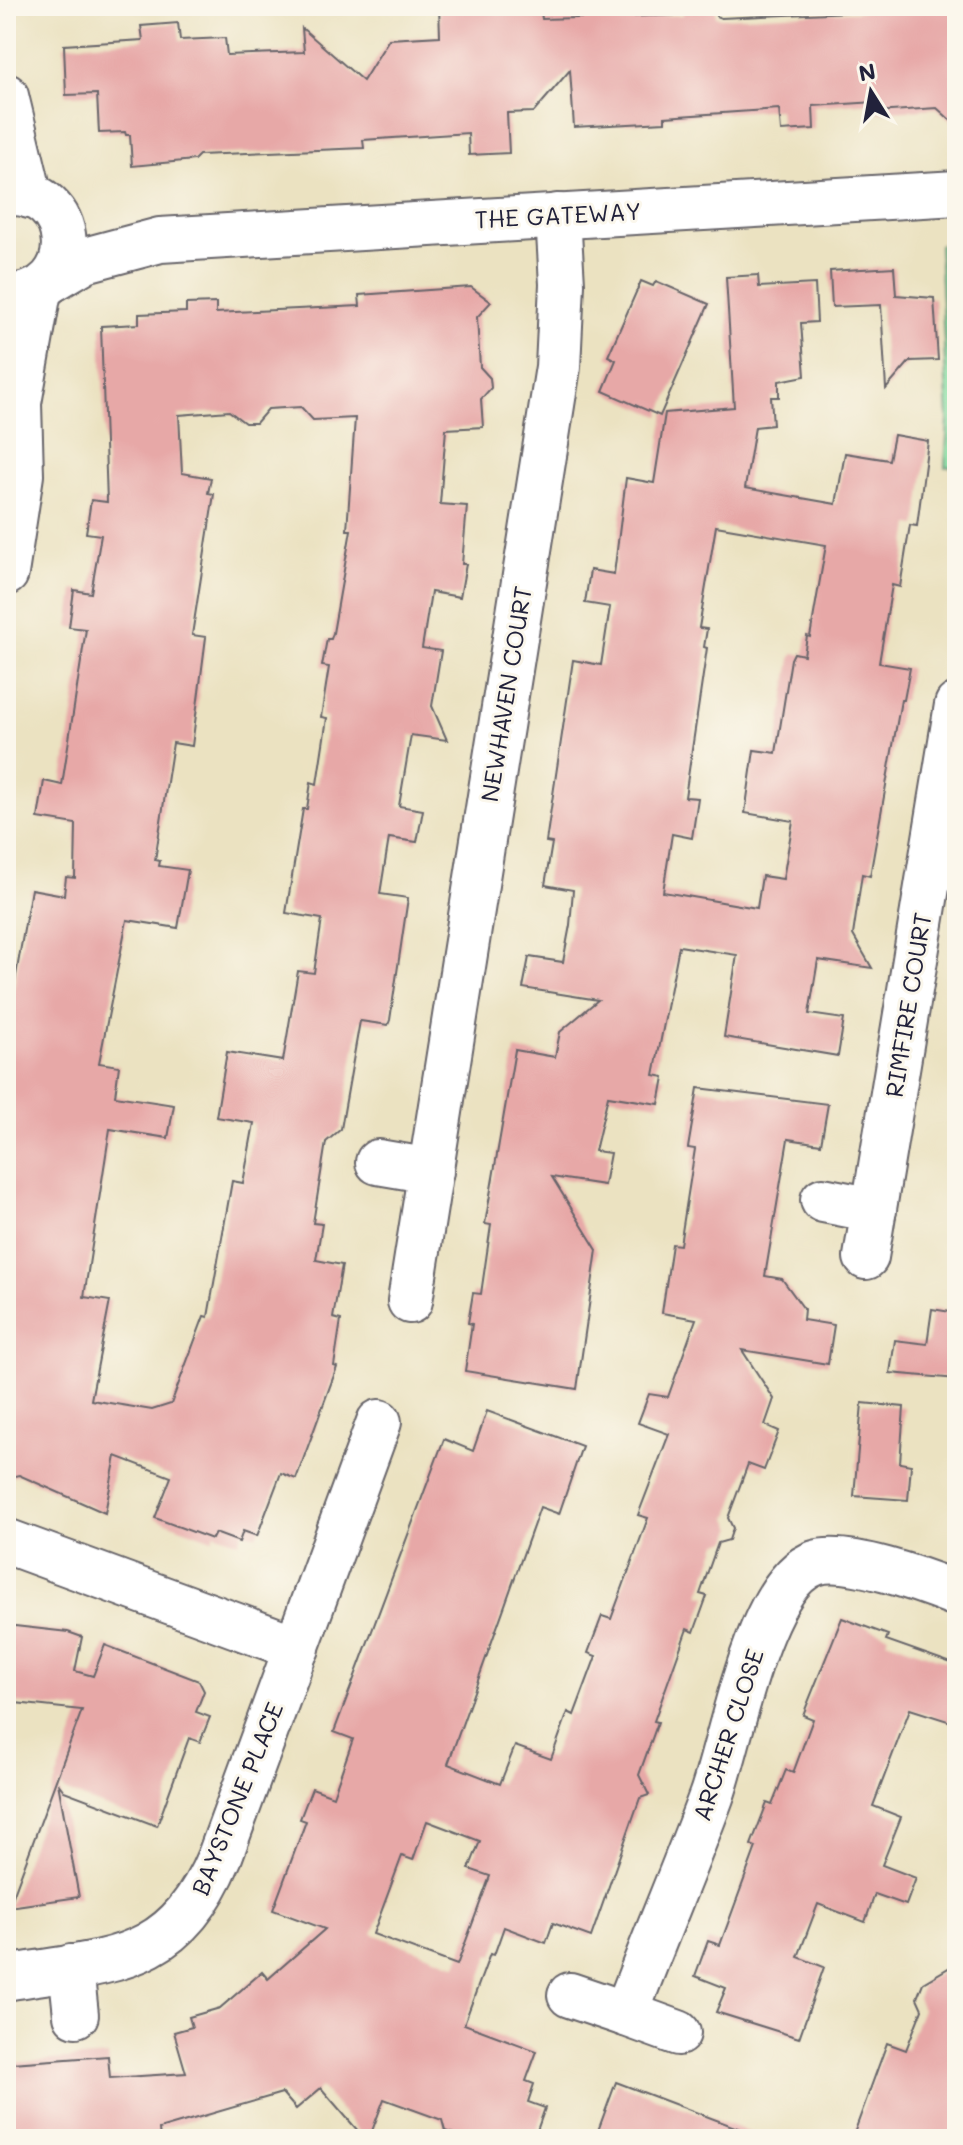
<svg xmlns="http://www.w3.org/2000/svg" width="963" height="2145" viewBox="0 0 963 2145" font-family="Mali,sans-serif">
<style>
.green{fill:#8be1a5;stroke:#568270;stroke-width:2}
.building{fill:#e7a8a7;fill-rule:evenodd}
.lines{fill:none;stroke-linecap:round;stroke-linejoin:round}
.minor-casing{stroke:#68656a;stroke-width:48}
.minor{stroke:#fff;stroke-width:44}
.labels{text-anchor:middle;stroke-width:6;stroke-linejoin:round;paint-order:stroke}
.street-label{font-size:24px;fill:#22223b;stroke:#fbf7ec}
</style>
<rect width="100%" height="100%" fill="#fbf7ec"/>
<filter id="ink" filterUnits="userSpaceOnUse"><feTurbulence type="fractalNoise" baseFrequency=".0125" numOctaves="2"/><feDisplacementMap in="SourceGraphic" scale="16" xChannelSelector="R" yChannelSelector="G"/><feConvolveMatrix kernelMatrix="1 2 1 2 8 2 1 2 1" color-interpolation-filters="sRGB"/></filter>
<filter id="wash" filterUnits="userSpaceOnUse"><feTurbulence type="fractalNoise" baseFrequency=".006" numOctaves="4" result="noise"/><feDisplacementMap in="SourceGraphic" scale="32" xChannelSelector="R" yChannelSelector="G"/><feGaussianBlur stdDeviation="1.8" result="paint"/><feColorMatrix in="noise" values="0 0 0 0 0 0 0 0 0 0 0 0 0 0 0 0 0 1.4 0 .05"/><feComposite in="paint" operator="in"/></filter>
<g filter="url(#wash)">
<rect width="100%" height="100%" fill="#ebe2c1"/>
<polygon class="green" points="957,243 957,466 945,467 948,420 939,245"/>
<g id="blocks">
<g class="building">
<polygon points="439,6 496,6 496,14 541,12 542,19 683,15 682,6 715,6 716,16 721,18 957,7 957,126 937,108 876,112 876,102 813,106 814,129 781,131 779,109 665,117 665,122 574,127 570,70 534,112 507,113 509,153 469,155 468,133 363,140 364,148 199,155 194,160 132,166 130,135 126,135 125,132 99,133 97,94 66,95 64,45 143,40 141,26 178,23 180,40 225,38 227,55 304,52 302,28 363,81 389,39 440,36"/>
<polygon points="894,267 896,295 934,298 938,360 910,361 886,389 881,305 832,307 830,271"/>
<path d="M758,275L759,287L815,284L817,322L801,323L805,376L779,381V397H771L773,425L755,427L745,488L836,504L845,453L889,460L894,435L928,441L917,526L910,525L900,587L892,585L879,663L910,668L904,700H901L870,876L862,874L853,935L872,968L818,960L809,1014L844,1019L838,1056L724,1037L737,955L679,946L654,1075L664,1077L659,1104L608,1096L595,1151L610,1153L604,1185L552,1177L597,1250L577,1389L465,1371L472,1324L468,1323L473,1293L481,1294L491,1225L485,1224L515,1050L555,1057L560,1032L598,1000L523,988L529,957L563,962L570,925L573,890L545,885L552,843L546,842L573,660L601,665L610,607L585,603L590,570L614,574L626,478L654,483L665,413L734,407L726,277ZM716,526L826,545L810,637L807,636L804,655L794,653L791,659L776,753L754,750L745,813L793,821L783,879L762,876L757,908L663,892L672,834L692,838L698,798L685,797L707,648L704,647L707,629L699,628Z"/>
<polygon points="641,281 653,286 656,281 709,304 660,416 603,391 616,360 608,356"/>
<path d="M471,287L491,302L477,317L480,367L490,378L491,388L481,399L483,427L446,429L440,504L467,506L462,564H466L460,597L431,592L422,648L441,651L432,706L447,740L411,735L399,806L423,810L417,842L389,838L380,894L408,898L390,1020L388,1025L360,1021L341,1129L326,1142L313,1223L322,1224L316,1260L342,1265L333,1318L341,1320L334,1366L337,1367L296,1479L281,1473L257,1536L243,1531L239,1542L215,1533L212,1539L155,1518L171,1477L116,1456L105,1513L19,1475L6,1478V1033L31,889L64,895L66,877L75,878L76,824L38,818L44,781L62,785L86,629L69,627L74,590L91,593L101,535L86,533L91,500L107,502L101,326L139,324V314L186,312V304L216,303V313L360,306L359,295ZM301,407L313,420L355,418L347,530H351L333,633L331,639H327L322,666L329,667L321,717L327,718L317,784L311,782L307,809H303L286,913L322,919L314,973L298,971L283,1061L227,1052L216,1117L254,1123L243,1183L232,1181L208,1317L204,1316L171,1404L152,1410L91,1400L110,1301L84,1297L110,1129L168,1138L174,1105L115,1096L119,1066L99,1063L127,920L178,928L188,870L159,866L160,861L155,860L173,743L192,746L206,637L192,635L214,494L208,493L211,478L182,473L179,415L229,411L245,423H256L268,409Z"/>
<path d="M698,1088L828,1104L821,1144L788,1139L765,1276L782,1279L804,1309L803,1320L834,1325L828,1364L742,1350L774,1399L765,1425L779,1431L764,1470L748,1464L728,1518L733,1528L729,1540L718,1543L700,1594L707,1596L694,1632L687,1629L654,1721L658,1722L639,1775L649,1795L640,1798L591,1937L553,1923L546,1943L504,1927L494,1955L490,1954L464,2024L537,2051L526,2081L534,2084L528,2102L545,2108L534,2139H468L445,2131L442,2120L384,2099L369,2139H365L321,2088L296,2109L282,2093L159,2129L160,2139H6V2101L15,2100L12,2063L108,2056L110,2078L186,2073L174,2032L192,2027L189,2017L220,2008L262,1972L268,1979L325,1929L273,1910L306,1821L300,1819L312,1788L333,1796L353,1739L334,1732L444,1439L473,1451L487,1411L582,1446L559,1514L540,1507L448,1764L500,1784L515,1746L551,1759L568,1712L574,1715L596,1656L588,1653L602,1616L611,1619L648,1518L638,1515L669,1434L638,1423L649,1394L668,1397L696,1319L662,1313L672,1244L680,1245L695,1149L688,1148ZM427,1821L480,1841L469,1869L490,1876L457,1965L373,1934L402,1856L413,1860Z"/>
<polygon points="932,1309 957,1313 957,1379 890,1373 895,1340 927,1344"/>
<polygon points="862,1403 904,1407 900,1463 911,1465 908,1500 854,1496"/>
<polygon points="842,1618 888,1635 886,1640 957,1665 957,1724 910,1709 873,1806 901,1817 882,1865 916,1878 906,1905 875,1894 865,1922 818,1904 798,1957 824,1967 799,2038 716,2012 726,1988 695,1976 708,1941 720,1945 756,1847 751,1845 767,1803 772,1805 786,1770 793,1773 813,1719 803,1715"/>
<polygon points="6,1625 68,1632 82,1637 75,1671 93,1676 105,1645 199,1681 204,1691 196,1712 210,1717 200,1742 189,1738 157,1826 64,1791 58,1783 79,1897 9,1907 82,1710 6,1702"/>
<polygon points="957,1963 957,2139 852,2139 887,2043 906,2050 922,2009 917,1998 923,1983"/>
<polygon points="616,2082 759,2136 758,2139 595,2139"/>
</g>
</g>
</g>
<g filter="url(#ink)">
<use href="#blocks" fill-opacity="0" stroke="#68656a" stroke-width="2"/>
<g class="lines">
<defs>
<g id="minor">
<polyline points="6,96 30,196"/>
<path d="M6,194C76,183 90,296 6,297"/>
<polyline points="53,279 85,260 160,240 957,193"/>
<polyline points="6,573 21,475 19,403 39,291"/>
<polyline points="378,1162 431,1171"/>
<polyline points="823,1200 874,1210"/>
<polyline points="866,1257 957,705"/>
<polyline points="410,1301 558,367 562,284 558,216"/>
<polyline points="6,1541 297,1648"/>
<polyline points="71,1967 76,2015"/>
<path d="M6,1978C110,1960 174,1966 220,1856L379,1422"/>
<path d="M570,1995L626,2014C653,1941 684,1870 711,1797C731,1743 757,1583 815,1563C846,1552 926,1582 957,1594"/>
<polyline points="626,2014 678,2033"/>
</g>
</defs>
<use href="#minor" class="minor-casing"/>
<use href="#minor" class="minor"/>
</g>
</g>
<g class="labels">
<g class="street-label">
<text transform="translate(558 216) rotate(-3)" y="8">THE GATEWAY</text>
<text transform="translate(507 694) rotate(-81)" y="8">NEWHAVEN COURT</text>
<text transform="translate(909 1005) rotate(-81)" y="8">RIMFIRE COURT</text>
<text transform="translate(729 1735) rotate(-72)" y="8">ARCHER CLOSE</text>
<text transform="translate(238 1799) rotate(-68)" y="8">BAYSTONE PLACE</text>
</g>
</g>
<rect width="963" height="2145" fill="none" stroke="#fbf7ec" stroke-width="32"/>
<g transform="translate(871 92) rotate(349)" stroke="#fbf7ec" stroke-width="6" paint-order="stroke">
<path d="M0-6L14 30L0 20L-14 30Z" fill="#22223b"/>
<text y="-12" font-size="22" font-weight="bold" text-anchor="middle" fill="#22223b">N</text>
</g>
</svg>
